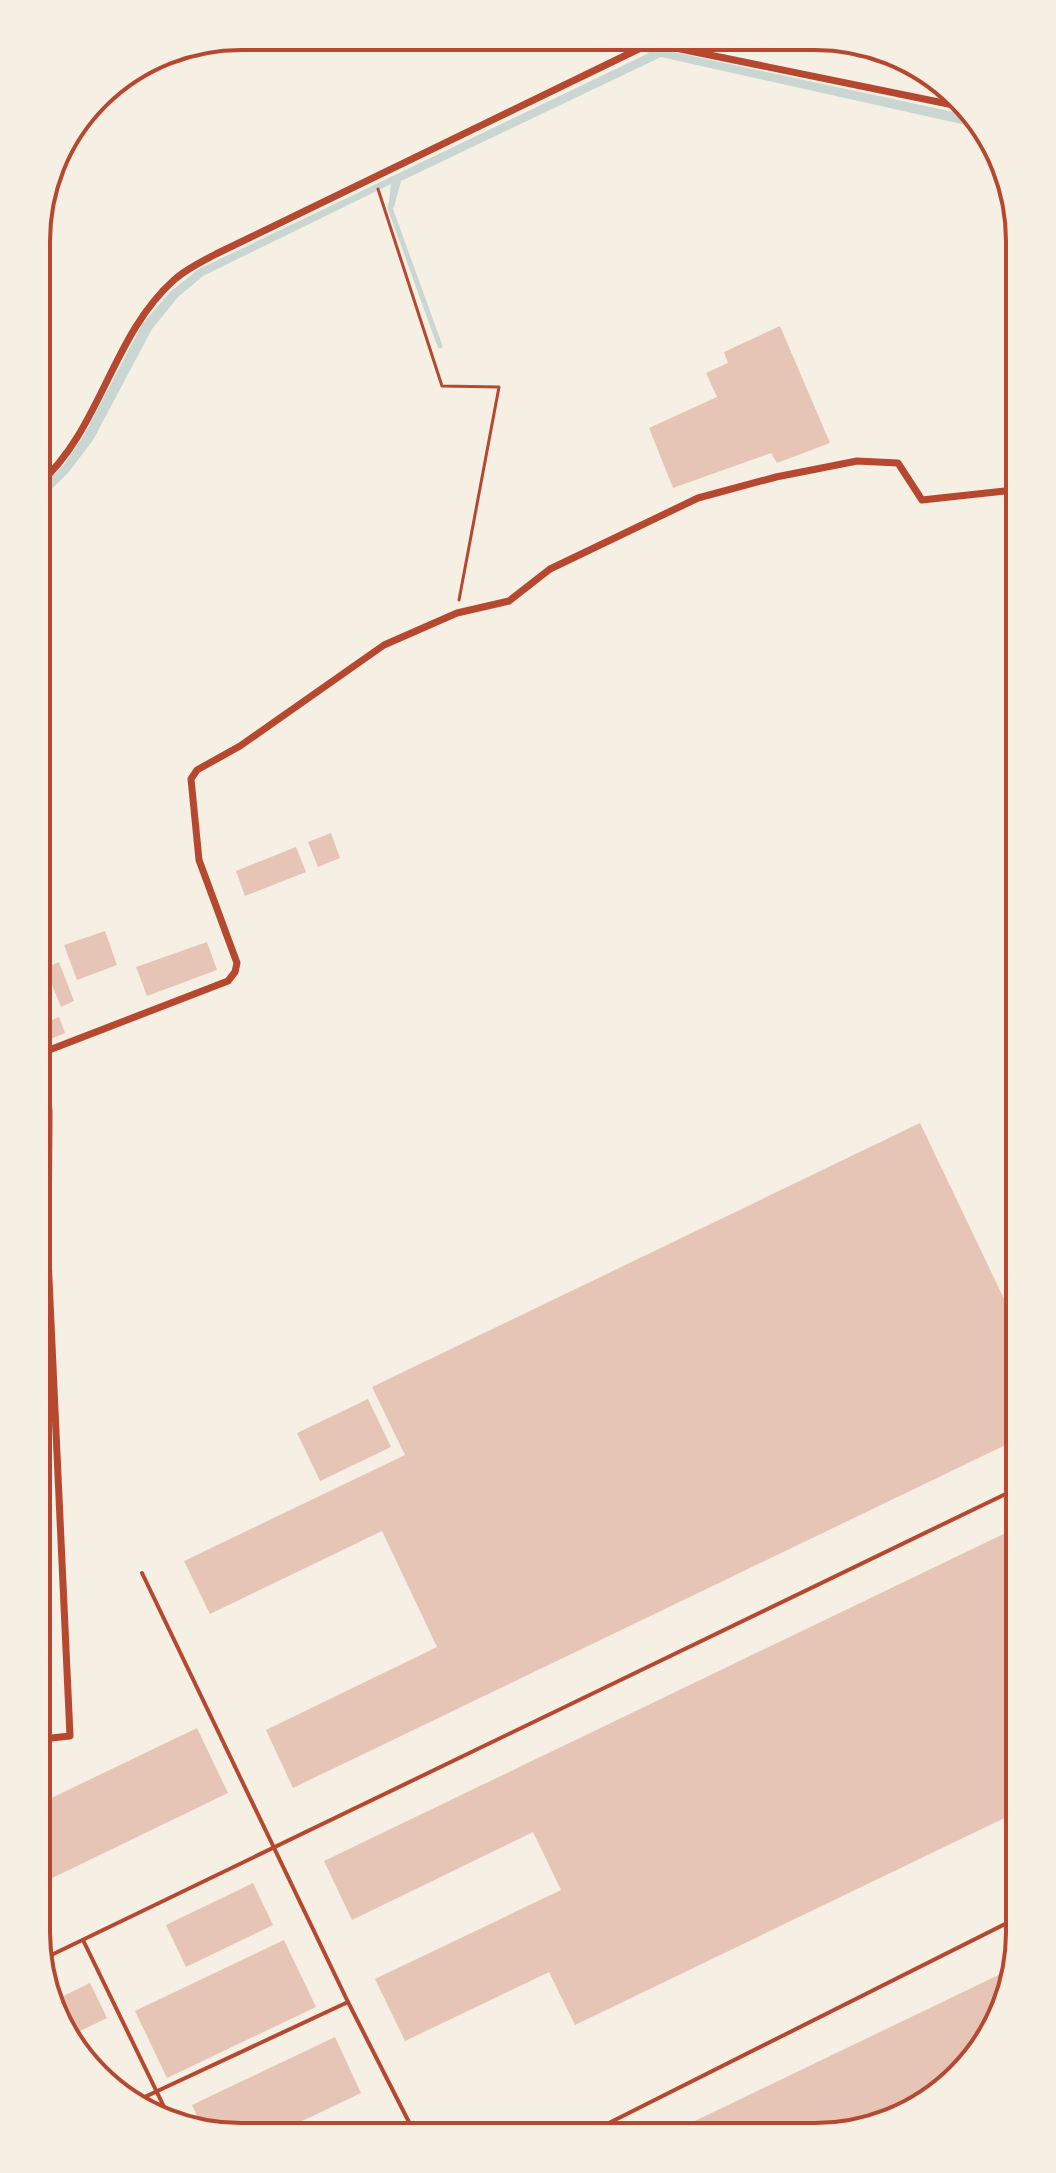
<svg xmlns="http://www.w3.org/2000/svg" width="1056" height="2173" viewBox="0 0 1056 2173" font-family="Ubuntu,sans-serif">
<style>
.water{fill:#c9d6d2}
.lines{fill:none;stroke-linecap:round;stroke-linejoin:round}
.stream{stroke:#c9d6d2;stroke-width:5}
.building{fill:#e6c5b7}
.path{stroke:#b5482f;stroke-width:3}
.service{stroke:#b5482f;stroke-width:4}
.minor{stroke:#b5482f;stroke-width:7}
.rim{fill:none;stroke:#b5482f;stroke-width:4}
</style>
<rect width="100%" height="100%" fill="#f6efe4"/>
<polygon class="water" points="604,38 627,38 664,50 968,115 975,127 661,57 401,181 394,207 388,212 391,184 203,276 178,297 152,329 93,440 68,473 39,501 39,489 63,466 83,437 143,323 171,291 199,269 649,53"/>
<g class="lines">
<polyline class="stream" points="391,203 390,208 440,346"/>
</g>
<g class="building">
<polygon points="780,326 830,443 777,463 771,453 673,488 649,428 717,397 706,373 728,363 724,352"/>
<polygon points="331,833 340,858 318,867 308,842"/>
<polygon points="296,847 306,872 245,896 236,871"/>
<polygon points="105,931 117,965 77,980 64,945"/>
<polygon points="207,942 217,970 147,996 136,967"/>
<polygon points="59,962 74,1001 61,1007 45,968"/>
<polygon points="59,1017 65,1033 46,1041 40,1025"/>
<polygon points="1016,1090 1016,1117 1006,1096"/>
<polygon points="920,1123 1017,1326 1018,1439 293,1788 266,1730 437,1647 382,1531 210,1614 184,1561 405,1455 372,1387"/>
<polygon points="368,1399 391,1447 320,1481 297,1433"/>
<polygon points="1018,1527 1019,1811 575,2025 549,1972 405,2041 375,1979 561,1890 533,1832 352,1920 324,1861"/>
<polygon points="42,1670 49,1709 42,1710"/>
<polygon points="197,1728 228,1793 46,1881 43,1874 43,1802"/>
<polygon points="253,1883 273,1925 186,1967 166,1925"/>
<polygon points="284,1940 316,2007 167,2078 135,2011"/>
<polygon points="1011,1969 977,2057 929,2102 868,2130 674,2131"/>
<polygon points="90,1983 107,2018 74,2034 53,2001"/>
<polygon points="335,2037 361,2093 277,2133 205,2133 192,2105"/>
<polygon points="377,2121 383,2132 354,2132"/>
</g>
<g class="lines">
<polyline class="path" points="378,189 442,386 499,387 459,600"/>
<g class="service">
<polyline points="142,1573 348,2002 414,2132"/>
<polyline points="83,1940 169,2117"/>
<polyline points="43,1959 1018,1488"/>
<polyline points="136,2101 348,2002"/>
<polyline points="593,2131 1019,1917"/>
</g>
<g class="minor">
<path d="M39,484C101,429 112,335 174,280C186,269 201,262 216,254L651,43L963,107"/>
<polyline points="42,1739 70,1736 48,1258 49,1112 44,1052 228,981 235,972 237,963 199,860 191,779 197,770 240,746 384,645 457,613 509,601 550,569 698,498 776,477 857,461 898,463 922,500 1014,490"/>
</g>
</g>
<path d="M0 0H1056V2173H0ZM241 50H815A191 191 0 0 1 1006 241V1932A191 191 0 0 1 815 2123H241A191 191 0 0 1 50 1932V241A191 191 0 0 1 241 50Z" fill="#f6efe4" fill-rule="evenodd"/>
<path class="rim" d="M241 50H815A191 191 0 0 1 1006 241V1932A191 191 0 0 1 815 2123H241A191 191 0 0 1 50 1932V241A191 191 0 0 1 241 50Z"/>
</svg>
